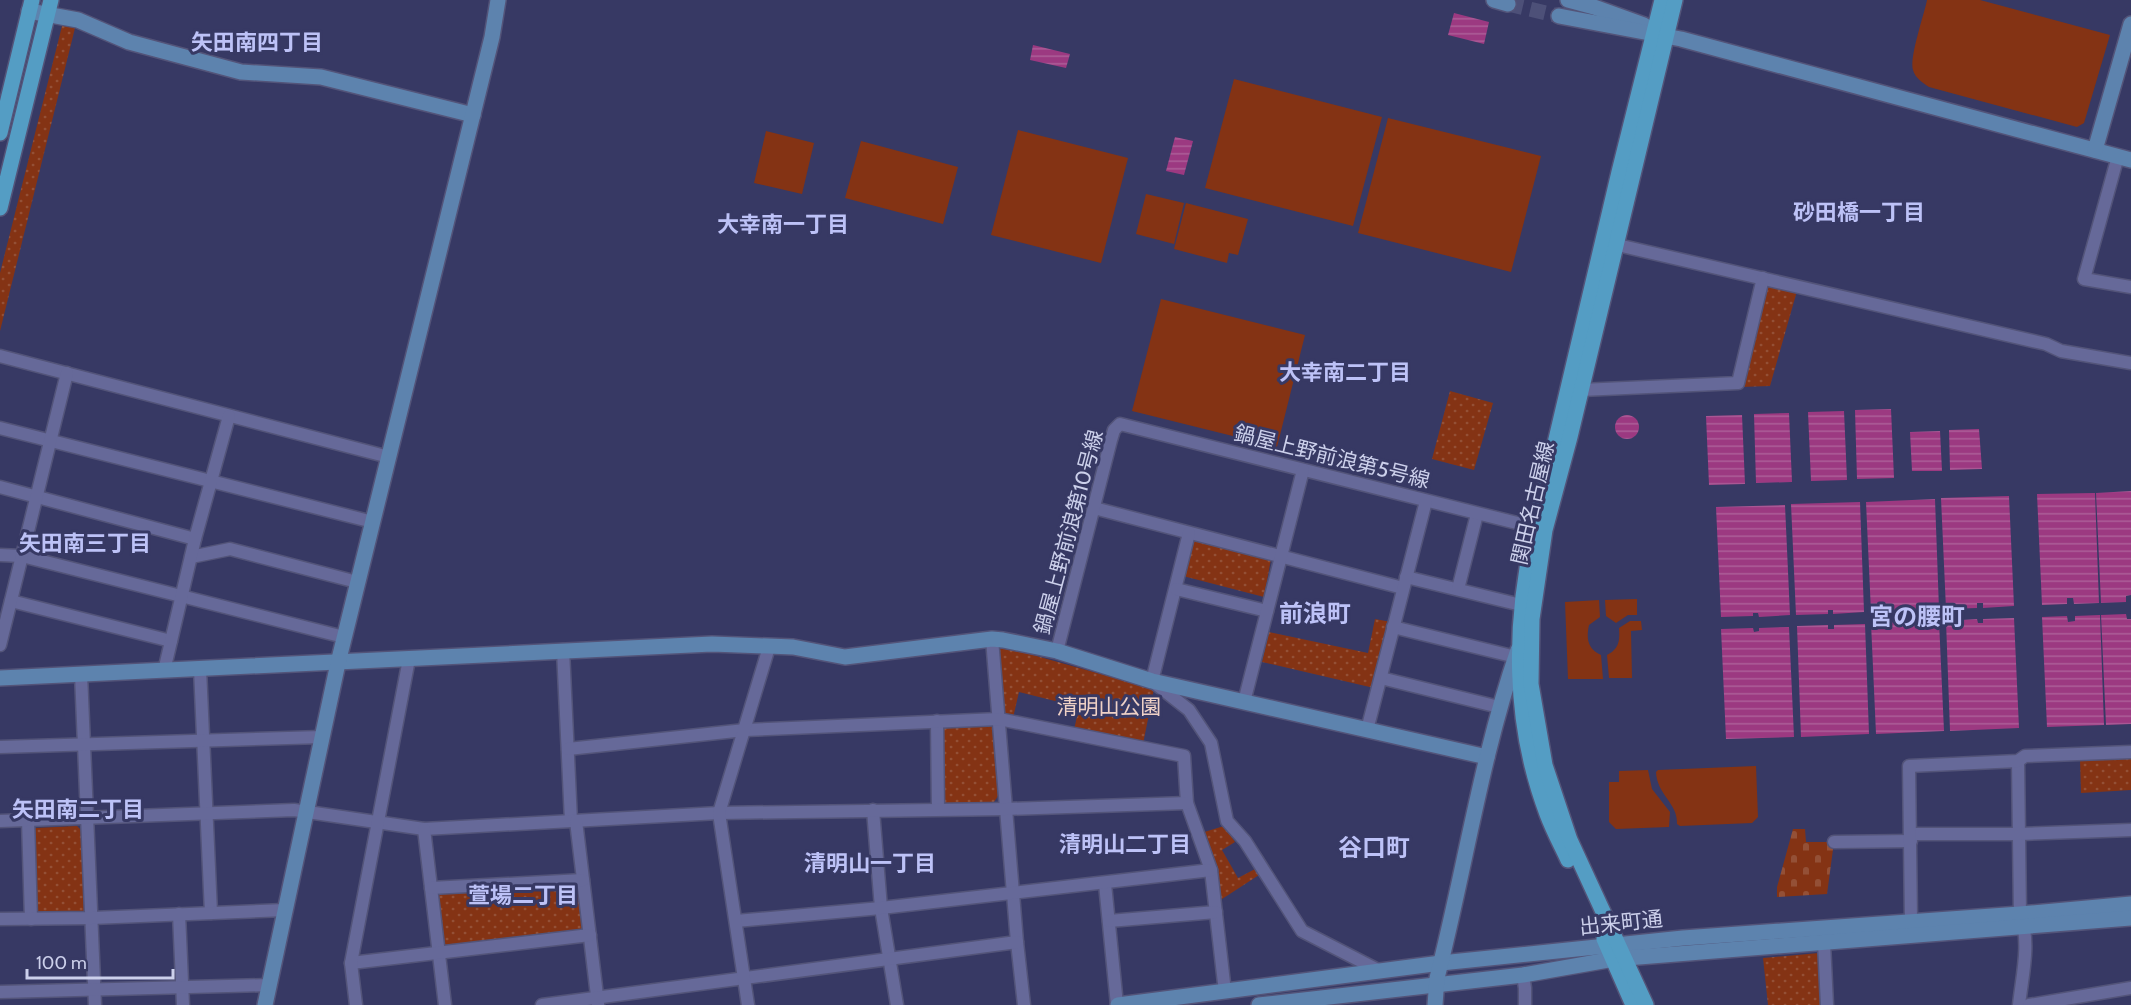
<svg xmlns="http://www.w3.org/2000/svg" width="2131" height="1005" viewBox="0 0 2131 1005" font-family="Cabin,'Noto Sans JP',sans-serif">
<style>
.green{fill:#843314}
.cemetery{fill:url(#cemetery-stones)}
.park{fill:url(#park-dots)}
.water{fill:url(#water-rules)}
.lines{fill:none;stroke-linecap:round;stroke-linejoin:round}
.secondary-tunnel{stroke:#4d5078;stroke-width:15;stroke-dasharray:15 8;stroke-linecap:butt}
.street-casing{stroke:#535479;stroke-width:15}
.secondary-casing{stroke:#535479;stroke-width:18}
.primary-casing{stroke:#535479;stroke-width:18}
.street{stroke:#666999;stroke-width:12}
.secondary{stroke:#5d83ae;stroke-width:15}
.primary{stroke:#549dc4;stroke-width:15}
.labels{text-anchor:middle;stroke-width:6;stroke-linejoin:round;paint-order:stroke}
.street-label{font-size:21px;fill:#ccd0eb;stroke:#373964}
.park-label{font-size:21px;fill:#efd1c6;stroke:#373964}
.neighbourhood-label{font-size:22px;font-weight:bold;fill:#bdc2f7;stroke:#373964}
.quarter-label{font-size:24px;font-weight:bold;fill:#bdc2f7;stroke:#373964}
</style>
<defs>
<pattern id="cemetery-stones" width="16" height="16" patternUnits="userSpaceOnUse" patternTransform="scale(1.5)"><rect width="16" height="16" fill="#843314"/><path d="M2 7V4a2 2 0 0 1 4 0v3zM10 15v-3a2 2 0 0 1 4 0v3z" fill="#945036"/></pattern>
<pattern id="park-dots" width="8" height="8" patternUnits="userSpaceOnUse" patternTransform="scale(1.5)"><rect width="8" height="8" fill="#843314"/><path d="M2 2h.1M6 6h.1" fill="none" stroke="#945036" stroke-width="1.8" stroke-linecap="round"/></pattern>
<pattern id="water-rules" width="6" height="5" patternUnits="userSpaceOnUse" patternTransform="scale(1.5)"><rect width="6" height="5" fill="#9c3981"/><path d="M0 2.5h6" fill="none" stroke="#ad5e99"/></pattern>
</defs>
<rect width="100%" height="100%" fill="#373964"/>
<g class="green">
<path d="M1927,0H1980L2110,35L2084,123L2077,127L1929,87C1923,83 1915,78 1913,70C1909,58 1924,15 1927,0Z"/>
<polygon points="1234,79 1382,117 1353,226 1205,188"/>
<polygon points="1388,118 1541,156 1511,272 1358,233"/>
<polygon points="1018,130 1128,158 1101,263 991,235"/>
<polygon points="766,131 814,143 802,194 754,183"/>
<polygon points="861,141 958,167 943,224 845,198"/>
<polygon points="1146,194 1184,203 1174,244 1136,234"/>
<polygon points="1186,203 1248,219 1238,255 1229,253 1227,263 1174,249"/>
<polygon points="1161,299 1305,335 1277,447 1132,411"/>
<polygon points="1637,599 1637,615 1628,615 1616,623 1606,616 1605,600"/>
<path d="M1599,600L1600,617L1589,625C1586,639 1588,649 1601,655L1603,679H1568L1565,602Z"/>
<path d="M1630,621H1641L1642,630L1631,631L1632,678H1609L1607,655C1619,649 1620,641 1619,628Z"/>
<path d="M1756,766L1758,817L1752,823L1680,826L1677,824C1678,803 1657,795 1656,772L1658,770Z"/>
<polygon points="1648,770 1652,789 1670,812 1669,827 1616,829 1609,822 1609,782 1619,782 1619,771"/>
</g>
<polygon class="cemetery" points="1793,829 1805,829 1806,842 1834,842 1827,894 1777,897 1777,887"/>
<g class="park">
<polygon points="63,22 76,24 0,331 0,273"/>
<polygon points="1772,285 1797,291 1770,386 1740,387 1765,287"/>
<polygon points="1450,391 1493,403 1474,470 1432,459"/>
<polygon points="1194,540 1271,559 1264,597 1183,576 1191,542"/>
<polygon points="1375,619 1391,622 1374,688 1262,662 1269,632 1368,653"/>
<polygon points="1004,647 1154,689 1143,744 1074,730 1079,707 1019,692 1013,718 1002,714 997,651"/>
<polygon points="945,724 992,725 998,796 994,802 946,803 941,800 942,728"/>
<polygon points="2131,757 2131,790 2081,793 2080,759"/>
<polygon points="77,826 81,830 84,911 82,914 38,915 35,911 33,830 35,828"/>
<polygon points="1224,826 1235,842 1222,850 1238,878 1255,869 1259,875 1219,901 1201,833"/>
<polygon points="574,884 579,887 583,931 445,948 442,945 436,894 439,891"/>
<polygon points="1819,953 1822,1005 1768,1005 1763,958"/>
</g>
<g class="water">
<polygon points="1454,13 1489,22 1484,44 1448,35"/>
<polygon points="1033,45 1070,54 1066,68 1030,60"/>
<polygon points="1175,137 1193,141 1184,175 1166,171"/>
<polygon points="1891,409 1894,478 1857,479 1855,410"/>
<polygon points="1844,411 1847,480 1811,481 1808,412"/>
<polygon points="1789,413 1792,482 1756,483 1754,414"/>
<circle cx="1627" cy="427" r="12"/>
<polygon points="1742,415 1745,484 1709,485 1706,416"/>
<polygon points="1979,429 1982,469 1950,470 1949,430"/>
<polygon points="1940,431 1942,471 1912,471 1910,432"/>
<polygon points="2131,491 2131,595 2126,596 2126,602 2101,603 2096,493"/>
<polygon points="2095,493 2099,603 2074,604 2073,598 2067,598 2067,604 2042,605 2037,494"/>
<polygon points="2009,496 2014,606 1983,608 1983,603 1977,603 1977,608 1946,609 1941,498"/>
<polygon points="1935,499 1939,609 1908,610 1908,606 1902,607 1902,611 1871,612 1866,502"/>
<polygon points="1860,502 1864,612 1833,614 1833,610 1828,610 1828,614 1796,615 1791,504"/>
<polygon points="1785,505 1790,615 1759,617 1758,613 1753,613 1753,616 1721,617 1716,507"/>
<polygon points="2126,614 2127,619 2131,619 2131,724 2106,725 2101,615"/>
<polygon points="2100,615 2104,725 2047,727 2042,617 2067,616 2068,622 2075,621 2075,616"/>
<polygon points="2014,618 2019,728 1950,731 1946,621 1977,619 1978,623 1983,623 1983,619"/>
<polygon points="1939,621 1944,731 1876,734 1871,623 1903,622 1903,626 1907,626 1908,622"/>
<polygon points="1865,624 1869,734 1801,737 1797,626 1828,625 1828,629 1834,629 1834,625"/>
<polygon points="1789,627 1794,737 1726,739 1721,629 1753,628 1754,632 1759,631 1759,628"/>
</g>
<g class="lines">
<polyline class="secondary-tunnel" points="1508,4 1559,16"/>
<defs>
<g id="street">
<polyline points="2118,156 2084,279 2131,287"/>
<polyline points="1609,243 2046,344 2061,351 2131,363"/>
<polyline points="0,356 389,457"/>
<polyline points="1581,390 1738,383 1763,278"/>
<polyline points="0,428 373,522"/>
<polyline points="0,487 195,539"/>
<polyline points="1094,508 1403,588"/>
<polyline points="1189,533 1152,681 1189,710 1211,743 1227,821 1245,841 1302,931 1378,970"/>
<polyline points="0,555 22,556 344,637"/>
<polyline points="191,557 230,549 357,582"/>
<polyline points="1406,577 1521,605"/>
<polyline points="1176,589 1267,611"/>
<polyline points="1458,589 1477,514"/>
<polyline points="11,601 171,641"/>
<polyline points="1393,627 1516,657"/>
<polyline points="992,639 1017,942 1024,1005"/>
<polyline points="0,645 67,373"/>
<polyline points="563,650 571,821"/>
<polyline points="1057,651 1111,440 1114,430 1120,424 1541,529"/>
<polyline points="200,669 211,913"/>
<polyline points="164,671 195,539 229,416"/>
<polyline points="81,674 95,1005"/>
<polyline points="1381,678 1499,707"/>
<polyline points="1244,702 1303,470"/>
<polyline points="937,721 938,809"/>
<polyline points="1367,730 1426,501"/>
<polyline points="0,747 322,737"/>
<polyline points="568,749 745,730 999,719 1184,756 1187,803 1211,870 1225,992"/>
<path d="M2018,761L2020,914C2031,942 2022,976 2019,1005"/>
<polyline points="873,810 881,908 897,1005"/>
<polyline points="28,820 31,919"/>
<polyline points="0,821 294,810 424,829 719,813 1006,809 1187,803"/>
<polyline points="576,821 598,1004"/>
<polyline points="424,829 445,1005"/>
<polyline points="1911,834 2020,834 2131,830"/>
<polyline points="1834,842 1911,841"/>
<polyline points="1105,884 1117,1005"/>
<polyline points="431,888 583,880"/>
<polyline points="179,914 183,1005"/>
<polyline points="0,919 92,918 285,910"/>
<polyline points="736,921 881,908 1211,870"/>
<polyline points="1109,921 1216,912"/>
<polyline points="1911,921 1909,766 2018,761 2025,756 2131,752"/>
<polyline points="1824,943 1827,1005"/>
<polyline points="351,963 590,935"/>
<polyline points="1523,975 1525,988 1525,1005"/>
<polyline points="0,992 269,985"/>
<polyline points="356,1005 351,963 409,659"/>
<polyline points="542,1005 1017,942"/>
<polyline points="748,1005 719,813 769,647"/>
<polyline points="2029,1005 2131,988"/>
</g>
<g id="secondary">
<polyline points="1494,0 1508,4"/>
<polyline points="1568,0 1594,7 1644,25"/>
<polyline points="29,11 78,20 129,42 241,72 321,77 473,115"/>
<polyline points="1559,16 1681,39 2131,160"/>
<polyline points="2095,150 2131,24"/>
<polyline points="0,678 712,644 793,647 845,657 992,639 1003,640 1057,651 1152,681 1487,757"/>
<polyline points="265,1005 338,663 492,37 498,0"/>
<polyline points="1118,1005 1441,963 1683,938 2020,914 2131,904"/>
<polyline points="1259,1005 1523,975 1614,959 2131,918"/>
<path d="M1435,1005L1437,978C1465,869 1481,757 1518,650"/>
</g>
<g id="primary">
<polyline points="0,133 32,0"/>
<polyline points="0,208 51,0"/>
<path d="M1568,860C1561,845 1553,830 1547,814C1512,722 1513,622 1535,528L1619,172L1662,0"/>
<polyline points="1604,939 1633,1005"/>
<polyline points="1646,1005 1570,840 1545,765 1531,684 1532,619 1545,530 1570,437 1675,0"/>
</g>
</defs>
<use href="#street" class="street-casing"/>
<use href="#secondary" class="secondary-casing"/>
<use href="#primary" class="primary-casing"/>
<use href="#street" class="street"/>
<use href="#secondary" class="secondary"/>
<use href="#primary" class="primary"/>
</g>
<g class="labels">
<g class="street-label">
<text transform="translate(1332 457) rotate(14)" y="7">鍋屋上野前浪第5号線</text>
<text transform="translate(1533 503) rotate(-77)" y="7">関田名古屋線</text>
<text transform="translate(1069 532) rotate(-75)" y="7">鍋屋上野前浪第10号線</text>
<text transform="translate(1621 923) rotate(-6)" y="7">出来町通</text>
</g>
<g class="park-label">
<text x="1109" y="714">清明山公園</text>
</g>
<g class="neighbourhood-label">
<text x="257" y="50">矢田南四丁目</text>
<text x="1859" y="220">砂田橋一丁目</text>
<text x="783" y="232">大幸南一丁目</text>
<text x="1345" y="380">大幸南二丁目</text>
<text x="85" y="551">矢田南三丁目</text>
<text x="78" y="817">矢田南二丁目</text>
<text x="1125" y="852">清明山二丁目</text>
<text x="870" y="871">清明山一丁目</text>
<text x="523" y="903">萱場二丁目</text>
</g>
<g class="quarter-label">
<text x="1315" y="622">前浪町</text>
<text x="1917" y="625">宮の腰町</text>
<text x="1374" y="856">谷口町</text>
</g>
</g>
<path d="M27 969v9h146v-9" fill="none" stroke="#ccd0eb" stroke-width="3"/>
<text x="36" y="969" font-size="18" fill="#ccd0eb" stroke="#373964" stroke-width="4.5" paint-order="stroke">100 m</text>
</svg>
